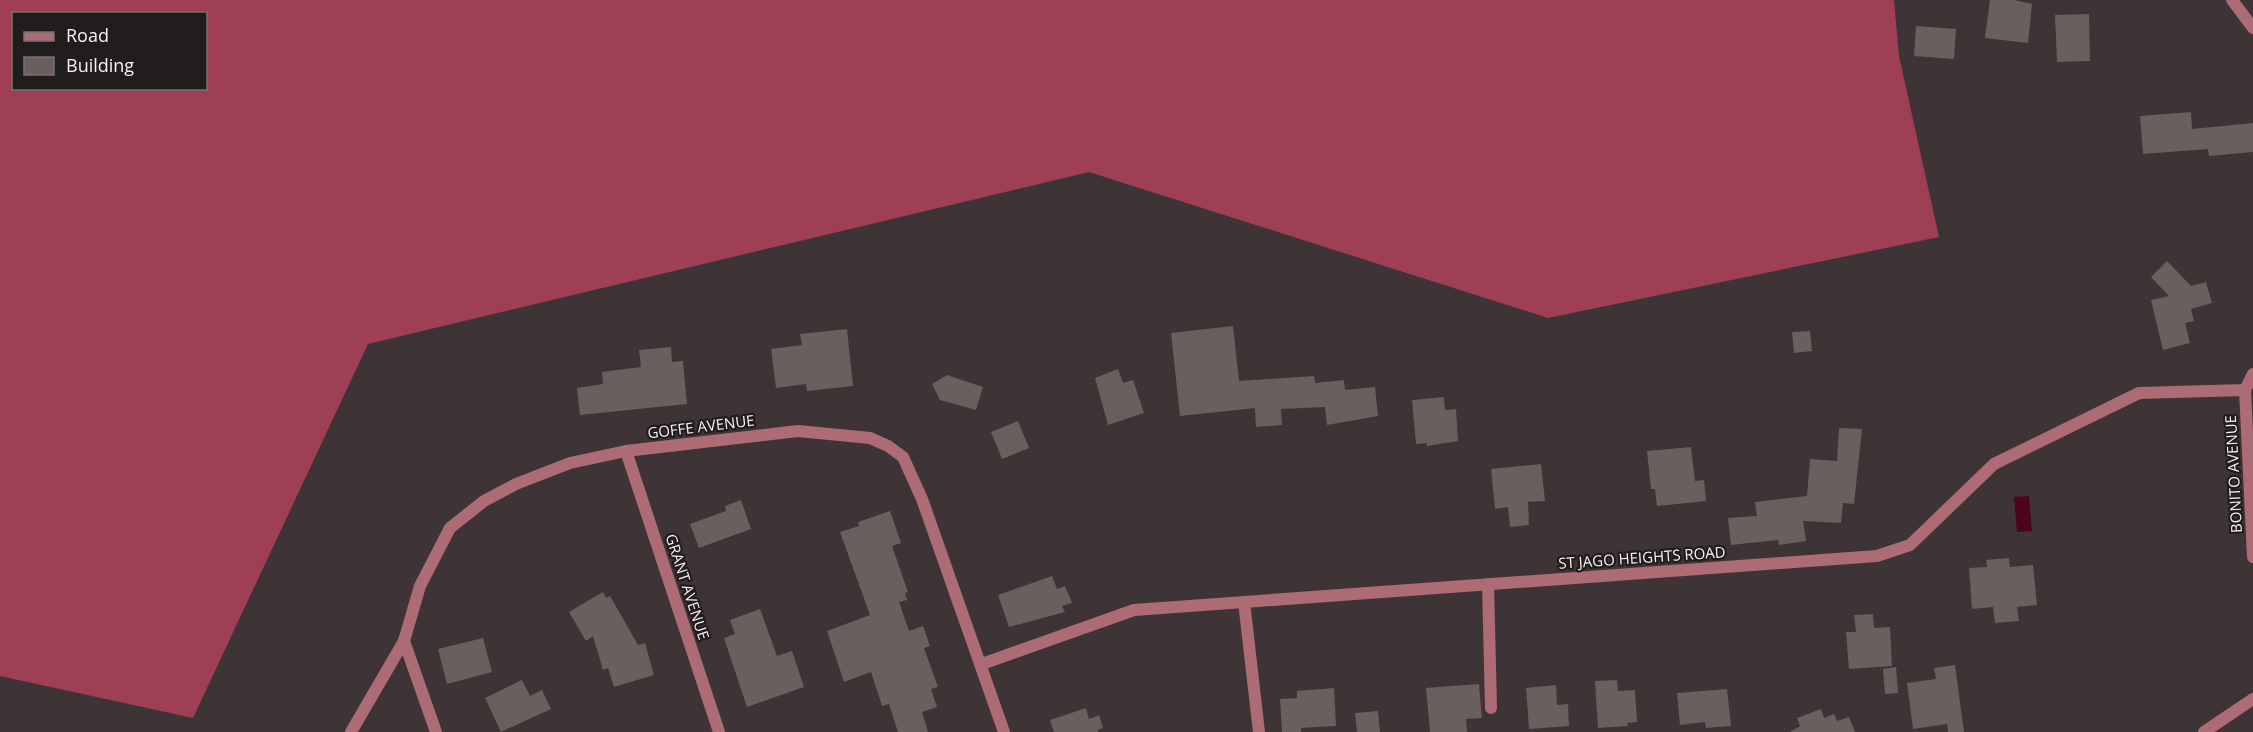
<svg xmlns="http://www.w3.org/2000/svg" width="2253" height="732" viewBox="0 0 2253 732" font-family="'Open Sans',sans-serif">
<style>
.forest{fill:#9f3f55;fill-rule:evenodd}
.water{fill:#4c041c}
.building{fill:#6a5e5f}
.lines{fill:none;stroke-linecap:round;stroke-linejoin:round}
.street{stroke:#ad6b76;stroke-width:12}
.labels{text-anchor:middle;stroke-width:4.5;stroke-linejoin:round;paint-order:stroke}
.street-label{font-size:15px;fill:#f8f1f2;stroke:#221d1d}
</style>
<rect width="100%" height="100%" fill="#3e3335"/>
<path class="forest" d="M0,0H1894L1899,56L1939,237L1548,318L1089,172L368,344L193,718L0,676ZM14,14H206V88H14Z"/>
<polygon class="water" points="2029,496 2032,531 2017,532 2014,497"/>
<g class="building">
<polygon points="1990,0 2014,0 2032,4 2028,43 1985,38"/>
<polygon points="2089,14 2090,61 2057,62 2055,15"/>
<polygon points="1916,26 1956,29 1954,59 1914,56"/>
<polygon points="2191,112 2192,129 2253,123 2253,152 2209,156 2208,149 2143,154 2140,116"/>
<polygon points="2167,261 2191,286 2206,282 2212,303 2191,309 2194,321 2185,323 2190,343 2163,350 2151,300 2169,296 2151,277"/>
<polygon points="1233,326 1239,381 1314,376 1315,383 1344,380 1345,390 1375,387 1378,416 1327,425 1325,407 1281,409 1282,425 1256,427 1255,408 1180,416 1171,333"/>
<polygon points="847,329 853,386 807,391 806,384 776,388 771,349 802,345 800,334"/>
<polygon points="1810,331 1812,351 1794,353 1792,332"/>
<polygon points="671,347 672,362 683,361 687,404 580,415 577,388 603,384 602,372 641,367 639,350"/>
<polygon points="1118,369 1123,383 1133,380 1144,413 1108,425 1095,378"/>
<polygon points="947,375 983,387 976,410 940,400 932,384"/>
<polygon points="1444,397 1445,410 1456,409 1458,441 1427,446 1427,443 1416,444 1412,400"/>
<polygon points="1018,421 1029,448 1002,459 991,432"/>
<polygon points="1839,428 1862,429 1854,504 1843,503 1841,523 1803,521 1806,541 1779,545 1778,540 1731,545 1728,518 1757,516 1755,502 1807,496 1810,459 1837,461"/>
<polygon points="1691,447 1695,481 1704,480 1706,501 1657,506 1655,489 1651,489 1647,451"/>
<polygon points="1541,464 1545,501 1528,502 1529,525 1510,527 1508,507 1495,509 1491,469"/>
<polygon points="741,500 751,529 699,548 690,524 726,511 725,506"/>
<polygon points="890,511 901,543 892,546 908,592 905,593 907,600 899,602 909,631 923,626 930,646 924,648 938,687 931,689 937,707 922,712 928,732 898,732 889,704 882,706 871,672 844,682 827,631 870,615 840,532 859,526 858,522"/>
<polygon points="2009,558 2010,567 2033,565 2037,605 2017,607 2019,621 1995,623 1993,607 1972,609 1969,568 1987,567 1986,560"/>
<polygon points="1052,576 1057,589 1065,586 1072,603 1062,606 1065,612 1009,627 998,595"/>
<polygon points="603,592 606,598 610,596 638,645 645,643 654,675 614,687 608,668 603,670 593,636 586,641 569,612"/>
<polygon points="760,609 777,656 792,651 804,687 747,707 724,638 735,634 730,620"/>
<polygon points="1873,614 1874,628 1890,627 1892,666 1849,669 1846,632 1856,632 1854,615"/>
<polygon points="483,638 492,672 447,684 438,649"/>
<polygon points="1955,665 1964,732 1948,732 1947,724 1913,729 1907,683 1936,679 1934,668"/>
<polygon points="1896,667 1898,693 1885,694 1883,669"/>
<polygon points="522,680 530,696 542,690 551,709 501,732 485,698"/>
<polygon points="1617,680 1618,691 1635,690 1637,722 1627,723 1628,726 1598,728 1595,681"/>
<polygon points="1479,684 1482,718 1466,719 1467,732 1430,732 1426,688"/>
<polygon points="1556,685 1557,705 1568,704 1569,726 1529,729 1526,688"/>
<polygon points="1334,688 1336,726 1301,728 1301,732 1282,732 1280,699 1297,698 1297,691"/>
<polygon points="1727,689 1731,726 1706,728 1705,722 1680,725 1677,693"/>
<polygon points="1086,708 1089,719 1099,715 1103,728 1098,730 1098,732 1054,732 1050,720"/>
<polygon points="1821,709 1824,718 1834,714 1837,721 1849,717 1855,732 1790,732 1800,726 1797,718"/>
<polygon points="1378,711 1380,732 1357,732 1355,713"/>
</g>
<g class="lines">
<g class="street">
<polyline points="2232,0 2253,28"/>
<polyline points="2245,390 2253,557"/>
<polyline points="626,451 719,732"/>
<polyline points="1488,584 1491,708"/>
<polyline points="1244,602 1259,732"/>
<polyline points="404,641 436,732"/>
<polyline points="982,664 1134,610 1877,556 1910,545 1994,464 2139,393 2245,390 2253,374"/>
<polyline points="351,732 404,641 420,586 450,528 484,501 516,484 570,463 626,451 798,431 870,438 888,446 903,457 922,499 1004,732"/>
<polyline points="2204,732 2253,699"/>
</g>
</g>
<g class="labels">
<g class="street-label">
<text transform="translate(701 427) rotate(-7)" y="5">GOFFE AVENUE</text>
<text transform="translate(2234 474) rotate(-93)" y="5">BONITO AVENUE</text>
<text transform="translate(1642 558) rotate(-4)" y="5">ST JAGO HEIGHTS ROAD</text>
<text transform="translate(687 587) rotate(72)" y="5">GRANT AVENUE</text>
</g>
</g>
<rect x="12" y="12" width="195" height="78" fill="#221d1d" stroke="#787272" stroke-width="1.5"/>
<rect x="24" y="32" width="30" height="9" fill="#ad6b76" stroke="#787272" stroke-width="1.5"/>
<text x="66" y="42" font-size="18" fill="#f8f1f2">Road</text>
<rect x="24" y="57" width="30" height="18" fill="#6a5e5f" stroke="#787272" stroke-width="1.5"/>
<text x="66" y="72" font-size="18" fill="#f8f1f2">Building</text>
</svg>
